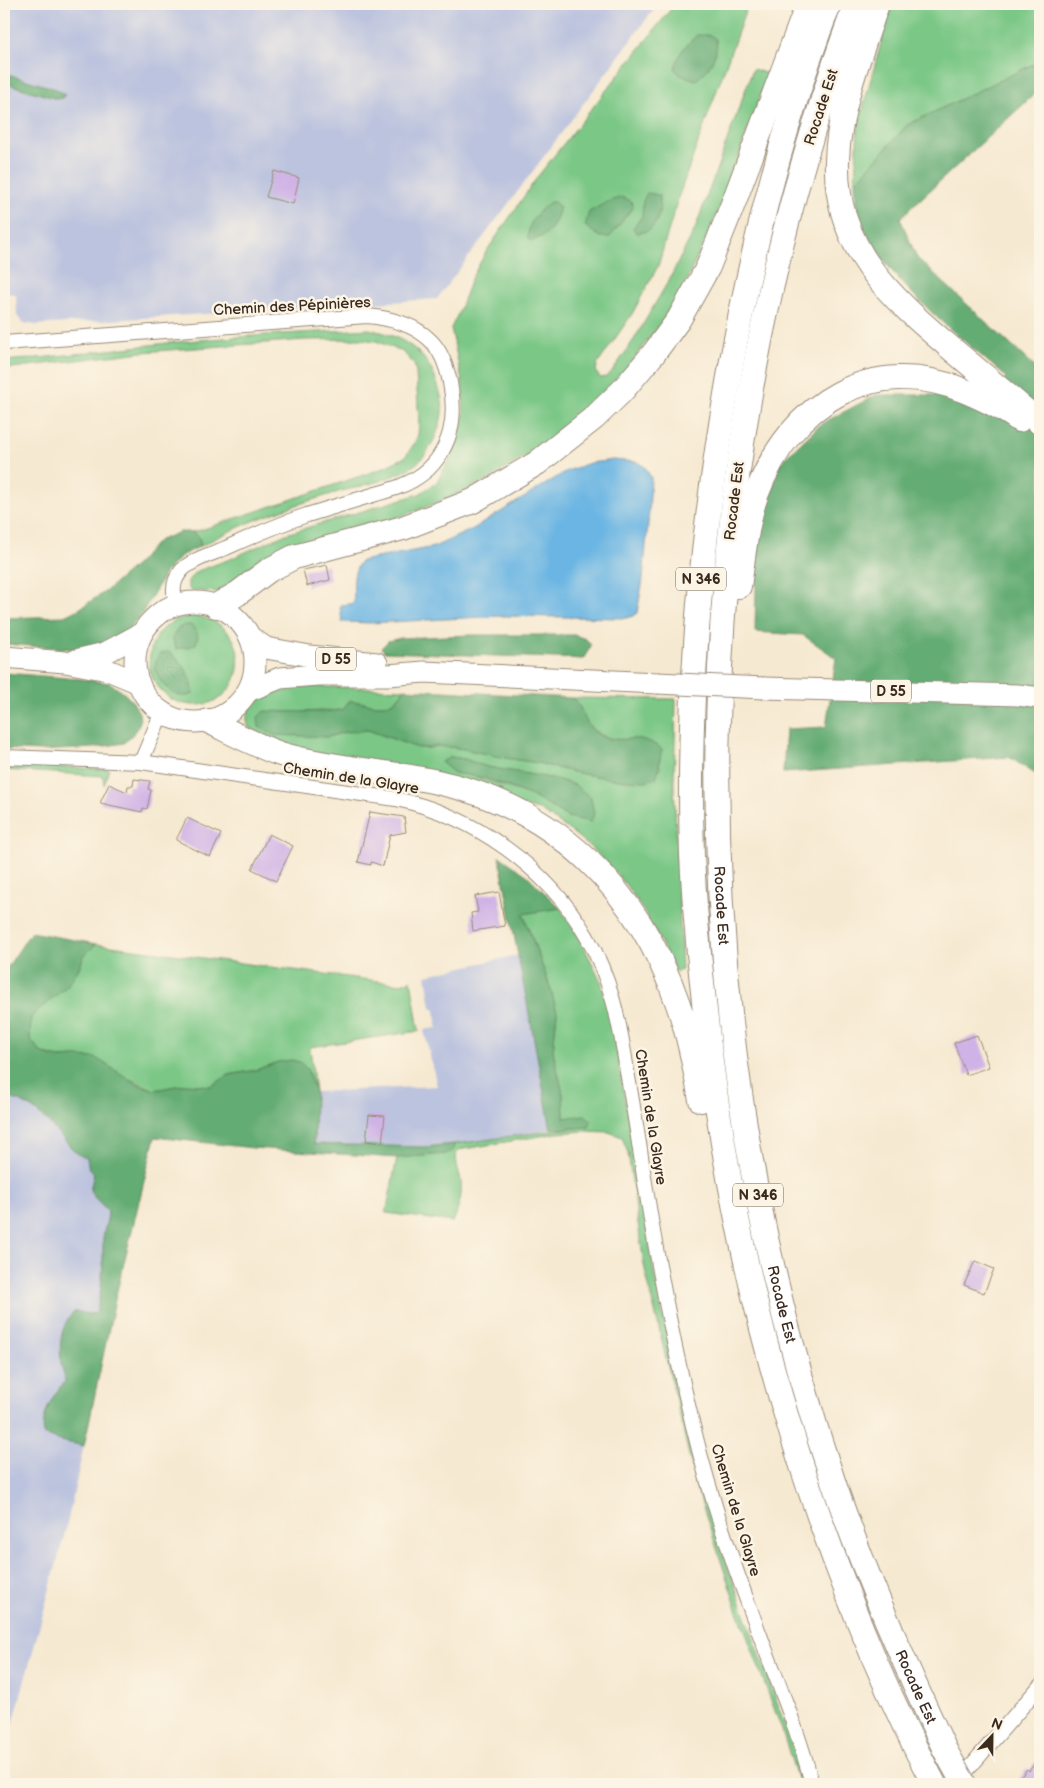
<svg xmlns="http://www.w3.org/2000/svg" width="1044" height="1788" viewBox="0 0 1044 1788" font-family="'Balsamiq Sans',sans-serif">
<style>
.industrial{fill:#bcc3de}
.green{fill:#7ac786;stroke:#5a7852;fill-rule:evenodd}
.forest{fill:#63ac73;stroke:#4f6b48}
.water{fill:#6ab5e3;stroke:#527080}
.building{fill:#d0b3e6}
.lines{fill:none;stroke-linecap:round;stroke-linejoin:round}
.street-casing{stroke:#988a78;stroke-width:16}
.primary-casing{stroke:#988a78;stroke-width:23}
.highway-casing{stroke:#988a78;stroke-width:26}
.street{stroke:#fff;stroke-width:14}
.primary{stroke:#fff;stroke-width:21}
.highway{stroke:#fff;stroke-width:24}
.primary-bridge-casing{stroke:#988a78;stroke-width:23;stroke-linecap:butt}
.highway-bridge-casing{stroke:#988a78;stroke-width:26;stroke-linecap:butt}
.primary-bridge{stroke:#fff;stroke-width:21}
.highway-bridge{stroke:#fff;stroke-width:24}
.labels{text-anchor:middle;stroke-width:5;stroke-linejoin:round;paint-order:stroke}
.shield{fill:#fcf5e5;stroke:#75675a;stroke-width:1}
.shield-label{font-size:14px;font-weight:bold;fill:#3b2a1e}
.street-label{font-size:15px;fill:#3b2a1e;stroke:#fcf5e5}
</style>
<rect width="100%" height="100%" fill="#fcf5e5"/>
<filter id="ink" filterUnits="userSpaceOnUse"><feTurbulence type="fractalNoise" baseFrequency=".02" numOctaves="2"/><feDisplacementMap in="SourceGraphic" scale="10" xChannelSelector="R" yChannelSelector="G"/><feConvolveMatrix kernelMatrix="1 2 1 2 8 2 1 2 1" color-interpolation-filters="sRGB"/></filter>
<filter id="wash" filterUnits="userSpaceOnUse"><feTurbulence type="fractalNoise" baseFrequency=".0096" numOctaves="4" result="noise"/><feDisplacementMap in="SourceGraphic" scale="20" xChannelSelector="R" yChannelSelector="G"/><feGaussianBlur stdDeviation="1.12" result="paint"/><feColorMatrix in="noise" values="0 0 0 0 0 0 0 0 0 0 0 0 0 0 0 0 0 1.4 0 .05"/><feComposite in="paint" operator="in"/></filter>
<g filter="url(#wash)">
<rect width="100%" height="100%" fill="#f6e9d1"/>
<g class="industrial">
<polygon points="4,4 658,4 437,299 35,325 24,323 17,316 16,294 4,293"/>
<polygon points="518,955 551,1129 483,1141 424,1147 314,1144 315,1092 437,1086 424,1030 437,1028 435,1010 431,1007 426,975"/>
<polygon points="4,1093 155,1137 116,1295 66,1529 4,1757"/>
</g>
<g class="green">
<polygon points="675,4 748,4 678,198 658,266 632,314 597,365 596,372 600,378 606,377 612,372 635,338 669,280 695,229 753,69 768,74 720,207 687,280 663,320 620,377 592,405 549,441 486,481 424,508 389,520 322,537 274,554 218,592 191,591 188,587 188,581 195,572 230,559 286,534 419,494 436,483 448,462 458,441 464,414 462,381 451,328 458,314 471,279 486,252 538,176"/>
<polygon points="892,4 1040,4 1040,61 907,125 855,183 858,125"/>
<path d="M369,329C402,336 426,350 437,383C439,389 441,395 442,401C445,420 432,451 417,463C399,479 359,486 335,493C290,506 242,523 201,546L199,537L191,532L201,530L378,470L405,457L414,444L418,435L419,424L416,372L414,364L403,352L376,341L360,339L306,340L142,352L4,369V361C58,357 113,349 167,343C234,336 302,333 369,329Z"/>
<path d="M190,616C258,618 251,708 192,705C180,704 170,700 162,691C142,672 147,639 169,624C175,619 182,618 190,616Z"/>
<path d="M296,686L404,689C391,715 372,702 349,701L343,710L299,712L327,737L346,732L368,730L418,748H429L436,746L459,748L505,758L538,763L572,772L619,780L660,769L659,757L651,742C629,736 604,746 588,724C581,715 582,706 572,698L676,699L674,785L682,970L676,972C663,948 652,923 637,901C613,863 577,833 539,810L272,741L249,728C247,723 246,718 248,713C256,696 280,688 296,686ZM451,757L464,759L487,767L556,779L575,785L568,817L530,795L475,776Z"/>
<polygon points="4,764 101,769 109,769 104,785 103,776 4,770"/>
<path d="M560,908L579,937L601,981L614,1034L638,1181L656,1283L690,1441L722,1551L770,1682L805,1784H799L781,1727L738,1612L697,1489L644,1265L628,1153L622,1137L609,1132L585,1131L558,1133L458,1150C453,1159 460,1172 461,1182C462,1197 459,1208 453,1222L386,1213L397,1158L445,1154L453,1151L454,1144C499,1139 544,1130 589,1127L564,1118L563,1094L553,1051L557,1012L549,984L523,913Z"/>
<polygon points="96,944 401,984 411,980 419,1031 310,1047 315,1092 307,1069 278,1062 256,1070 229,1075 211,1086 186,1084 155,1090 77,1057 59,1058 42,1053 30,1039 31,1017 78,970 84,956"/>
</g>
<g class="forest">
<path d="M697,35H710L716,39C718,55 709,71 696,80L680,75L675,69C677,54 686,45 697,35Z"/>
<path d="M1040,61V89L900,218L917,258L1040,372V777L1009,757L783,773L786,729L826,727L836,658L803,635L755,632L757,541L780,463L821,424L876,395H938L977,411L1006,377C956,333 885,281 859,218C855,208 856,194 855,183L907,125Z"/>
<polygon points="4,73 59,90 65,95 62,98 57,99 4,83"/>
<path d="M647,193L659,195C661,207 660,223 649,230C646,232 640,233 636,233L633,228L642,216L643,201Z"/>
<polygon points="621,197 631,201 633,207 610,237 600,237 585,226 589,212 605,203"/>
<path d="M550,202H554L560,207C555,226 550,234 532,241L528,239C527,222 538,212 550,202Z"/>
<polygon points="180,532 191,532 199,537 201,546 182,555 166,572 141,615 126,633 92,647 71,649 4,644 4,618 64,616 79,609 106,591 137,564 158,541"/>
<polygon points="184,625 191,625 196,629 198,637 196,644 189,647 176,649 172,638 177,629"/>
<polygon points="471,635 574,635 586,639 590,643 590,648 583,659 385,652 381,648 388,641 401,638"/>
<path d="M168,652C181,658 194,680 193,694C177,703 156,682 155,666C155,662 157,658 159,654Z"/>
<polygon points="4,673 81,679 110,683 124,693 133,702 139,713 140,721 137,730 124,743 93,748 41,751 4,749"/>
<path d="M404,689L572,698C584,707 583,723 595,732C612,745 625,737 641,739C649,741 655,744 662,749C659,759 660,768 656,778L646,781L619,780L572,772L538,763L505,758L459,748L436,746L429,748H418L368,730L346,732L327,737L273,735L259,727L258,717L264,711L316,712L343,710L349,701C372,702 391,715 404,689Z"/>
<polygon points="451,757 464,759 487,767 556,779 575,785 591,798 594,814 591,822 568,817 530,795 485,778 454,773 441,762"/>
<polygon points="499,856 528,876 560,908 523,914 549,984 557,1012 553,1051 563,1094 564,1118 585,1115 591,1120 589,1127 551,1129"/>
<path d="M31,932L96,944L84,956L78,970L67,986L31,1017L30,1039L42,1054L59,1058L77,1057L96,1058L137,1084L155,1090L186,1084L211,1086L229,1075L256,1070L278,1062L292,1060L300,1062L307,1069L315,1092L314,1144L424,1147L454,1144L453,1151L445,1154L397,1158L253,1148L155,1137L116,1295L84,1446L57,1440L43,1434C43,1413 51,1396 65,1382C65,1375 62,1369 61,1362C59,1345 61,1321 76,1311C84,1313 88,1316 96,1312C103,1289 103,1262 103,1238C104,1229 108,1221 108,1211L95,1198L90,1190L94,1174L89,1169L87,1158C76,1155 70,1146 63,1138C45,1119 31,1101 4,1097V977L7,968Z"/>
</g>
<path class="water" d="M613,460L637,462L645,467L651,478L649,512L643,579L637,613L633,616L626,618L502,616L371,623L342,622L340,605L351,604L354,601C354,586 351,573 361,561L434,547L473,529L567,471L590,463Z"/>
<g id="blocks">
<g class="building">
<polygon points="274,171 299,178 293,204 266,197"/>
<polygon points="327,565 330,580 307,586 303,570"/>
<polygon points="134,779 150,781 148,789 151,790 147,809 143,808 142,812 100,803 109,784 127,792 128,786 133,786"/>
<polygon points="370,812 404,817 406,832 390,835 383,866 371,862 371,865 358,862"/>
<polygon points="187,818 221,834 210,857 176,840"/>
<polygon points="269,834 293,846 276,881 252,869"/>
<polygon points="499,892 505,926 473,931 471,913 478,912 475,896"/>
<polygon points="977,1035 989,1067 966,1075 954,1043"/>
<polygon points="369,1115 385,1116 382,1143 366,1141"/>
<polygon points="975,1261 994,1269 984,1293 964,1285"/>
<polygon points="1040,1756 1040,1784 1015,1784 1027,1769 1029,1771"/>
</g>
</g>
</g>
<g filter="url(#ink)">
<use href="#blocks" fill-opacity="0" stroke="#988a78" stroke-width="1"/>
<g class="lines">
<defs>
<g id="street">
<path d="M4,343L367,316C389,318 412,323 429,339C450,358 457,405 450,432C445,450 434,467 418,477C405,486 390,490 376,494C353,501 330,508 307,515C280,524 252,536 226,548C212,554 193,559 182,570C172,581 172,592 177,605"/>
<path d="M162,712L141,762L396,799C473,815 548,868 587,937C611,978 620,1024 627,1071C633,1106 639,1141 644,1177C657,1260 673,1344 693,1426C709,1492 730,1556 754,1619C774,1674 798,1728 812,1784"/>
<polyline points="4,757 141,762"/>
<polyline points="957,1782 1040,1686"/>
</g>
<g id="primary">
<circle cx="195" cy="662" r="60"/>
<polyline points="250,637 266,648 310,656 377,663"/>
<polyline points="4,657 65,662 108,670 139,683"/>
<polyline points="76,660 105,653 142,633"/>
<polyline points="764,688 1018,695 1040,698"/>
<polyline points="248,691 280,678 317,675 388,675 424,672 657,683"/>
</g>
<g id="highway">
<path d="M829,4C783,124 751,251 729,377C701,534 687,695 692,855C694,901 698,947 703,992C721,1173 760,1351 821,1522C853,1612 889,1700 934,1784"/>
<path id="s1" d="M856,4C679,479 671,1003 834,1484C865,1575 904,1663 945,1750"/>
<path d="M877,4C861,53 838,109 837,161C834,249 892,298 953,350C982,374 1011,398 1040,423"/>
<path d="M739,586C744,555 746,522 757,493C791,402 872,353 965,391C984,399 1003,408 1019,420"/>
<polyline points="216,606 237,594 269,570 294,557 403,528 473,501 537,463 594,418 622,391 654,353 679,319 708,267 733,204 808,4"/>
<path d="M208,721C231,732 260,748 284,755C334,769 386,771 437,782C556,807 639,891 678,1004C689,1035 695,1068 701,1100"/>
</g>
</defs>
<use href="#street" class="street-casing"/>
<use href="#primary" class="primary-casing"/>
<use href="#highway" class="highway-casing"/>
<use href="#street" class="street"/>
<use href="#primary" class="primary"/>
<use href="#highway" class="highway"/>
<defs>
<polyline id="primary-bridge" points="657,683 764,688"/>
<polyline id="highway-bridge" points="945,1750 964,1784"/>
</defs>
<use href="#primary-bridge" class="primary-bridge-casing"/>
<use href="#highway-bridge" class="highway-bridge-casing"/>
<use href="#primary-bridge" class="primary-bridge"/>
<use href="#highway-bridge" class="highway-bridge"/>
</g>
</g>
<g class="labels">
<g class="shield">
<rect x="676" y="567.5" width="50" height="23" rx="4"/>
<rect x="316" y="647.5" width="40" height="23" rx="4"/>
<rect x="871" y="679.5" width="40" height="23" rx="4"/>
<rect x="733" y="1183.5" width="50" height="23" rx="4"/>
</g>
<g class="shield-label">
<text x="701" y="584">N 346</text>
<text x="336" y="664">D 55</text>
<text x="891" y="696">D 55</text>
<text x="758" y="1200">N 346</text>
</g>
<g class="street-label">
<text transform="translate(821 107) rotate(-72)" y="5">Rocade Est</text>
<text transform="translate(292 306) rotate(-3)" y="5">Chemin des Pépinières</text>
<text transform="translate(734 501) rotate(-83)" y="5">Rocade Est</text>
<text transform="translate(351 778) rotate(9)" y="5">Chemin de la Glayre</text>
<text dy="5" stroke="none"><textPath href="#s1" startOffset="918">Rocade Est</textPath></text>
<text transform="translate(651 1117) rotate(81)" y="5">Chemin de la Glayre</text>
<text dy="5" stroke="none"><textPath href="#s1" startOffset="1322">Rocade Est</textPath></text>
<text transform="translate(736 1510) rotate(73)" y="5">Chemin de la Glayre</text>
<text dy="5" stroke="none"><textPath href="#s1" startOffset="1728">Rocade Est</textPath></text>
</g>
</g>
<rect width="1044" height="1788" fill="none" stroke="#fcf5e5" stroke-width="20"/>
<g transform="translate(992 1736) rotate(22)" stroke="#fcf5e5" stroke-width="4" paint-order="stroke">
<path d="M0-4L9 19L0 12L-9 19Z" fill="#3b2a1e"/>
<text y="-8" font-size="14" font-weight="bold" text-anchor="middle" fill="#3b2a1e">N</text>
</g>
</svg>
